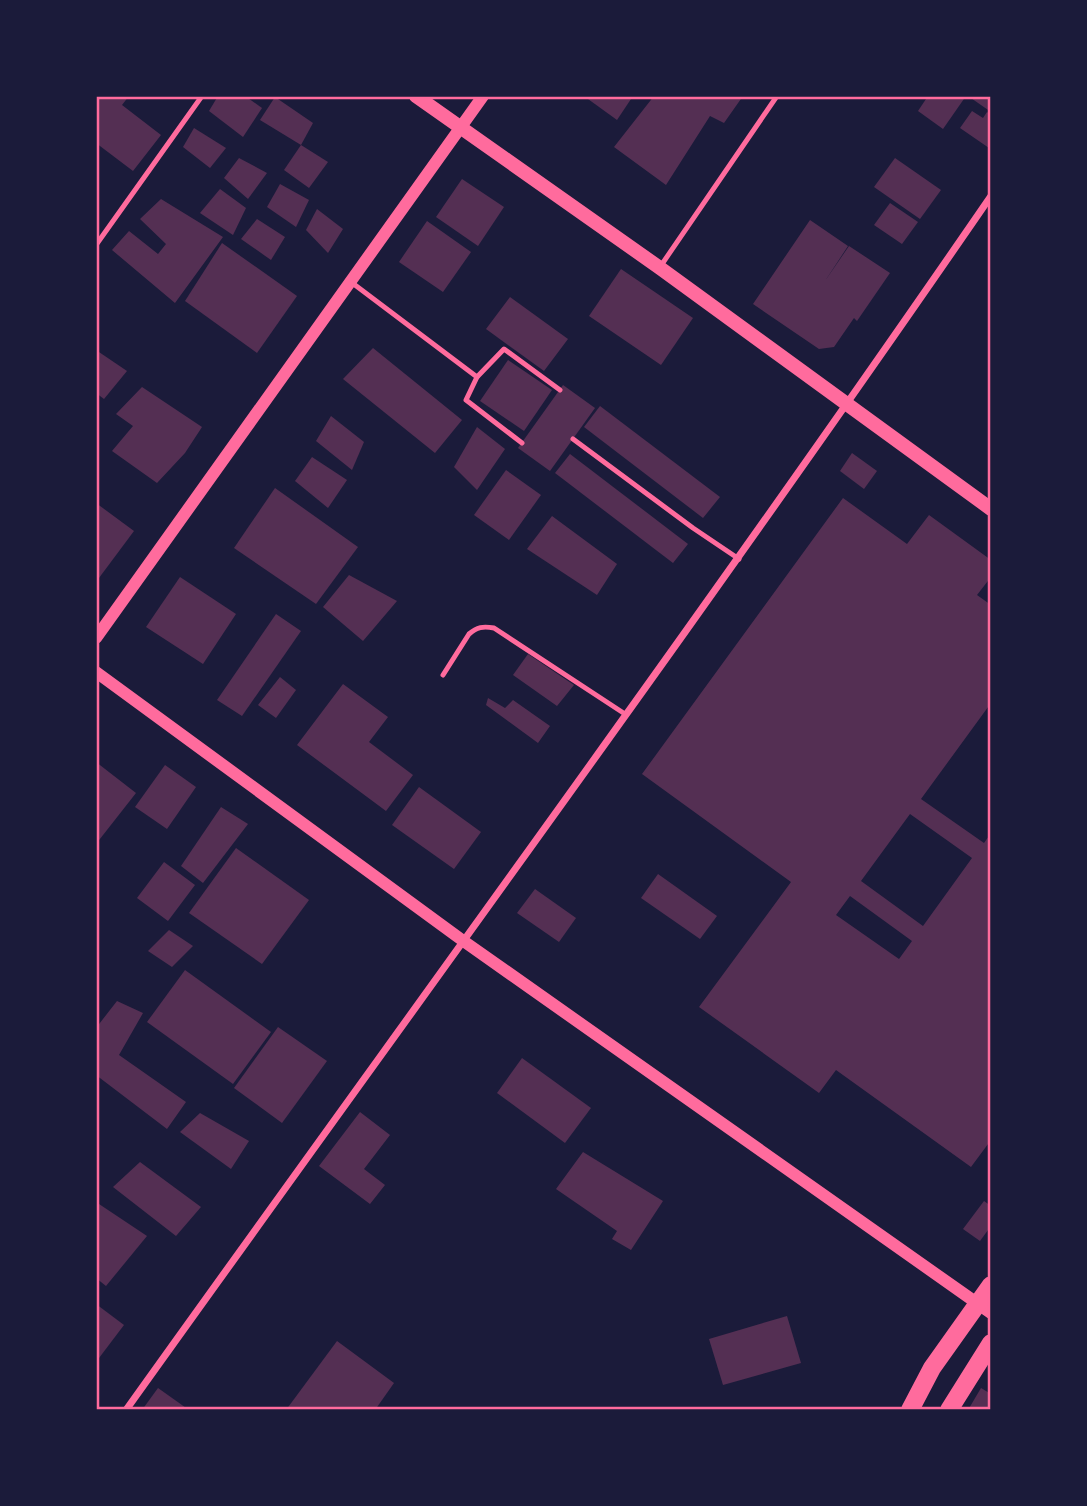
<svg xmlns="http://www.w3.org/2000/svg" width="1087" height="1506" viewBox="0 0 1087 1506" font-family="Rubik,sans-serif">
<style>
.building{fill:#542f53;fill-rule:evenodd}
.lines{fill:none;stroke-linecap:round;stroke-linejoin:round}
.service{stroke:#ff6b9d;stroke-width:5}
.minor{stroke:#ff6b9d;stroke-width:7}
.tertiary{stroke:#ff6b9d;stroke-width:12}
.secondary{stroke:#ff6b9d;stroke-width:14}
.primary{stroke:#ff6b9d;stroke-width:18}
.neatline{fill:none;stroke:#ff6b9d;stroke-width:2.5}
</style>
<rect width="100%" height="100%" fill="#1b1b3a"/>
<g class="building">
<polygon points="96,96 129,96 122,105 161,135 133,171 96,143"/>
<polygon points="218,96 245,96 262,108 243,137 209,111"/>
<polygon points="591,96 633,96 617,120 588,99"/>
<polygon points="654,96 743,96 724,123 710,116 666,185 614,147"/>
<polygon points="928,96 966,96 943,129 918,111"/>
<polygon points="968,96 991,96 991,112"/>
<polygon points="275,97 313,123 301,145 260,120"/>
<polygon points="972,111 983,118 987,112 991,115 991,145 989,148 960,128"/>
<polygon points="194,128 226,148 210,168 183,147"/>
<polygon points="301,145 328,162 309,188 284,170"/>
<polygon points="239,158 267,173 248,199 224,178"/>
<polygon points="895,158 941,190 920,219 874,187"/>
<polygon points="462,179 504,207 478,246 436,217"/>
<polygon points="280,184 309,200 296,227 267,207"/>
<polygon points="220,189 246,208 233,235 200,213"/>
<polygon points="161,199 223,237 175,303 112,250 129,231 158,254 166,244 140,219"/>
<polygon points="890,203 918,222 902,244 874,225"/>
<polygon points="317,209 343,229 328,253 306,230"/>
<polygon points="257,219 285,237 271,260 241,239"/>
<polygon points="810,220 848,246 825,281 849,246 890,273 857,321 854,318 834,347 819,349 753,304"/>
<polygon points="427,221 471,252 443,292 399,262"/>
<polygon points="222,243 297,296 257,353 185,301"/>
<polygon points="621,269 693,318 661,365 589,316"/>
<polygon points="510,297 568,339 544,371 486,329"/>
<polygon points="373,348 462,420 435,453 343,379"/>
<polygon points="96,350 127,371 104,399 96,393"/>
<polygon points="508,360 552,390 524,431 480,401"/>
<polygon points="563,385 595,408 550,471 518,448"/>
<polygon points="142,387 202,427 185,453 157,483 112,451 133,426 116,414"/>
<polygon points="600,406 720,497 703,518 584,427"/>
<polygon points="331,416 364,442 352,470 316,441"/>
<polygon points="477,427 505,449 477,490 454,467"/>
<polygon points="852,453 877,471 864,489 840,471"/>
<polygon points="570,454 688,544 673,563 555,473"/>
<polygon points="312,457 347,480 328,508 295,481"/>
<polygon points="506,470 541,495 509,540 474,515"/>
<polygon points="275,488 358,547 316,604 234,548"/>
<path d="M843,498L907,544L929,515L991,560V577L977,595L991,605V703L921,799L984,843L991,833V1140L971,1167L836,1070L819,1093L699,1007L791,882L642,774ZM910,814L972,858L923,926L861,881ZM850,896L912,941L899,959L836,915Z"/>
<polygon points="96,503 134,531 96,582"/>
<polygon points="552,516 617,564 597,595 527,549"/>
<polygon points="349,575 397,601 363,641 323,607"/>
<polygon points="180,577 236,614 203,664 146,627"/>
<polygon points="276,614 301,631 242,716 217,700"/>
<polygon points="528,654 574,685 557,706 513,675"/>
<polygon points="280,677 296,690 276,718 258,705"/>
<polygon points="343,684 388,717 369,742 413,775 386,811 297,745"/>
<polygon points="488,698 505,708 513,700 550,726 538,743 486,705"/>
<polygon points="96,762 136,793 96,844"/>
<polygon points="165,765 196,787 167,829 135,807"/>
<polygon points="419,787 481,832 454,869 392,825"/>
<polygon points="221,807 248,824 203,883 181,866"/>
<polygon points="236,848 309,900 262,964 189,913"/>
<polygon points="164,862 195,885 168,921 137,898"/>
<polygon points="658,874 717,916 700,939 641,898"/>
<polygon points="535,889 576,918 559,942 517,913"/>
<polygon points="169,930 193,946 172,967 148,951"/>
<polygon points="185,970 271,1032 233,1084 147,1022"/>
<polygon points="117,1001 143,1013 119,1055 186,1102 167,1129 96,1075 96,1028"/>
<polygon points="278,1027 327,1061 282,1123 234,1088"/>
<polygon points="522,1058 591,1108 565,1143 497,1093"/>
<polygon points="360,1112 390,1135 364,1169 385,1185 370,1204 319,1166"/>
<polygon points="200,1113 249,1141 231,1169 180,1132"/>
<polygon points="583,1152 663,1201 631,1250 612,1239 617,1231 556,1189"/>
<polygon points="140,1162 201,1207 176,1236 113,1187"/>
<polygon points="984,1201 991,1206 991,1226 980,1241 963,1229"/>
<polygon points="96,1202 147,1236 106,1286 96,1278"/>
<polygon points="96,1304 124,1325 96,1362"/>
<polygon points="787,1316 801,1363 723,1385 709,1339"/>
<polygon points="337,1341 394,1383 375,1410 286,1410"/>
<polygon points="158,1388 189,1410 142,1410"/>
<polygon points="981,1388 991,1394 991,1410 968,1410"/>
</g>
<g class="lines">
<g class="service">
<polyline points="96,245 202,96"/>
<polyline points="660,267 777,96"/>
<polyline points="351,282 477,377"/>
<polyline points="573,439 693,528 739,559"/>
<polyline points="522,443 466,400 477,377 504,349 560,390"/>
<path d="M443,675L469,634C477,627 483,626 494,628L625,714"/>
</g>
<path class="minor" d="M126,1410C415,1006 709,606 991,196"/>
<g class="tertiary">
<polyline points="96,638 483,96"/>
<polyline points="96,672 462,940 991,1313"/>
</g>
<polyline class="secondary" points="416,96 660,268 991,509"/>
<g class="primary">
<polyline points="910,1410 932,1368 991,1285"/>
<polyline points="949,1410 991,1343"/>
</g>
</g>
<rect width="1087" height="1506" fill="none" stroke="#1b1b3a" stroke-width="196"/>
<rect x="98" y="98" width="891" height="1310" class="neatline"/>
</svg>
